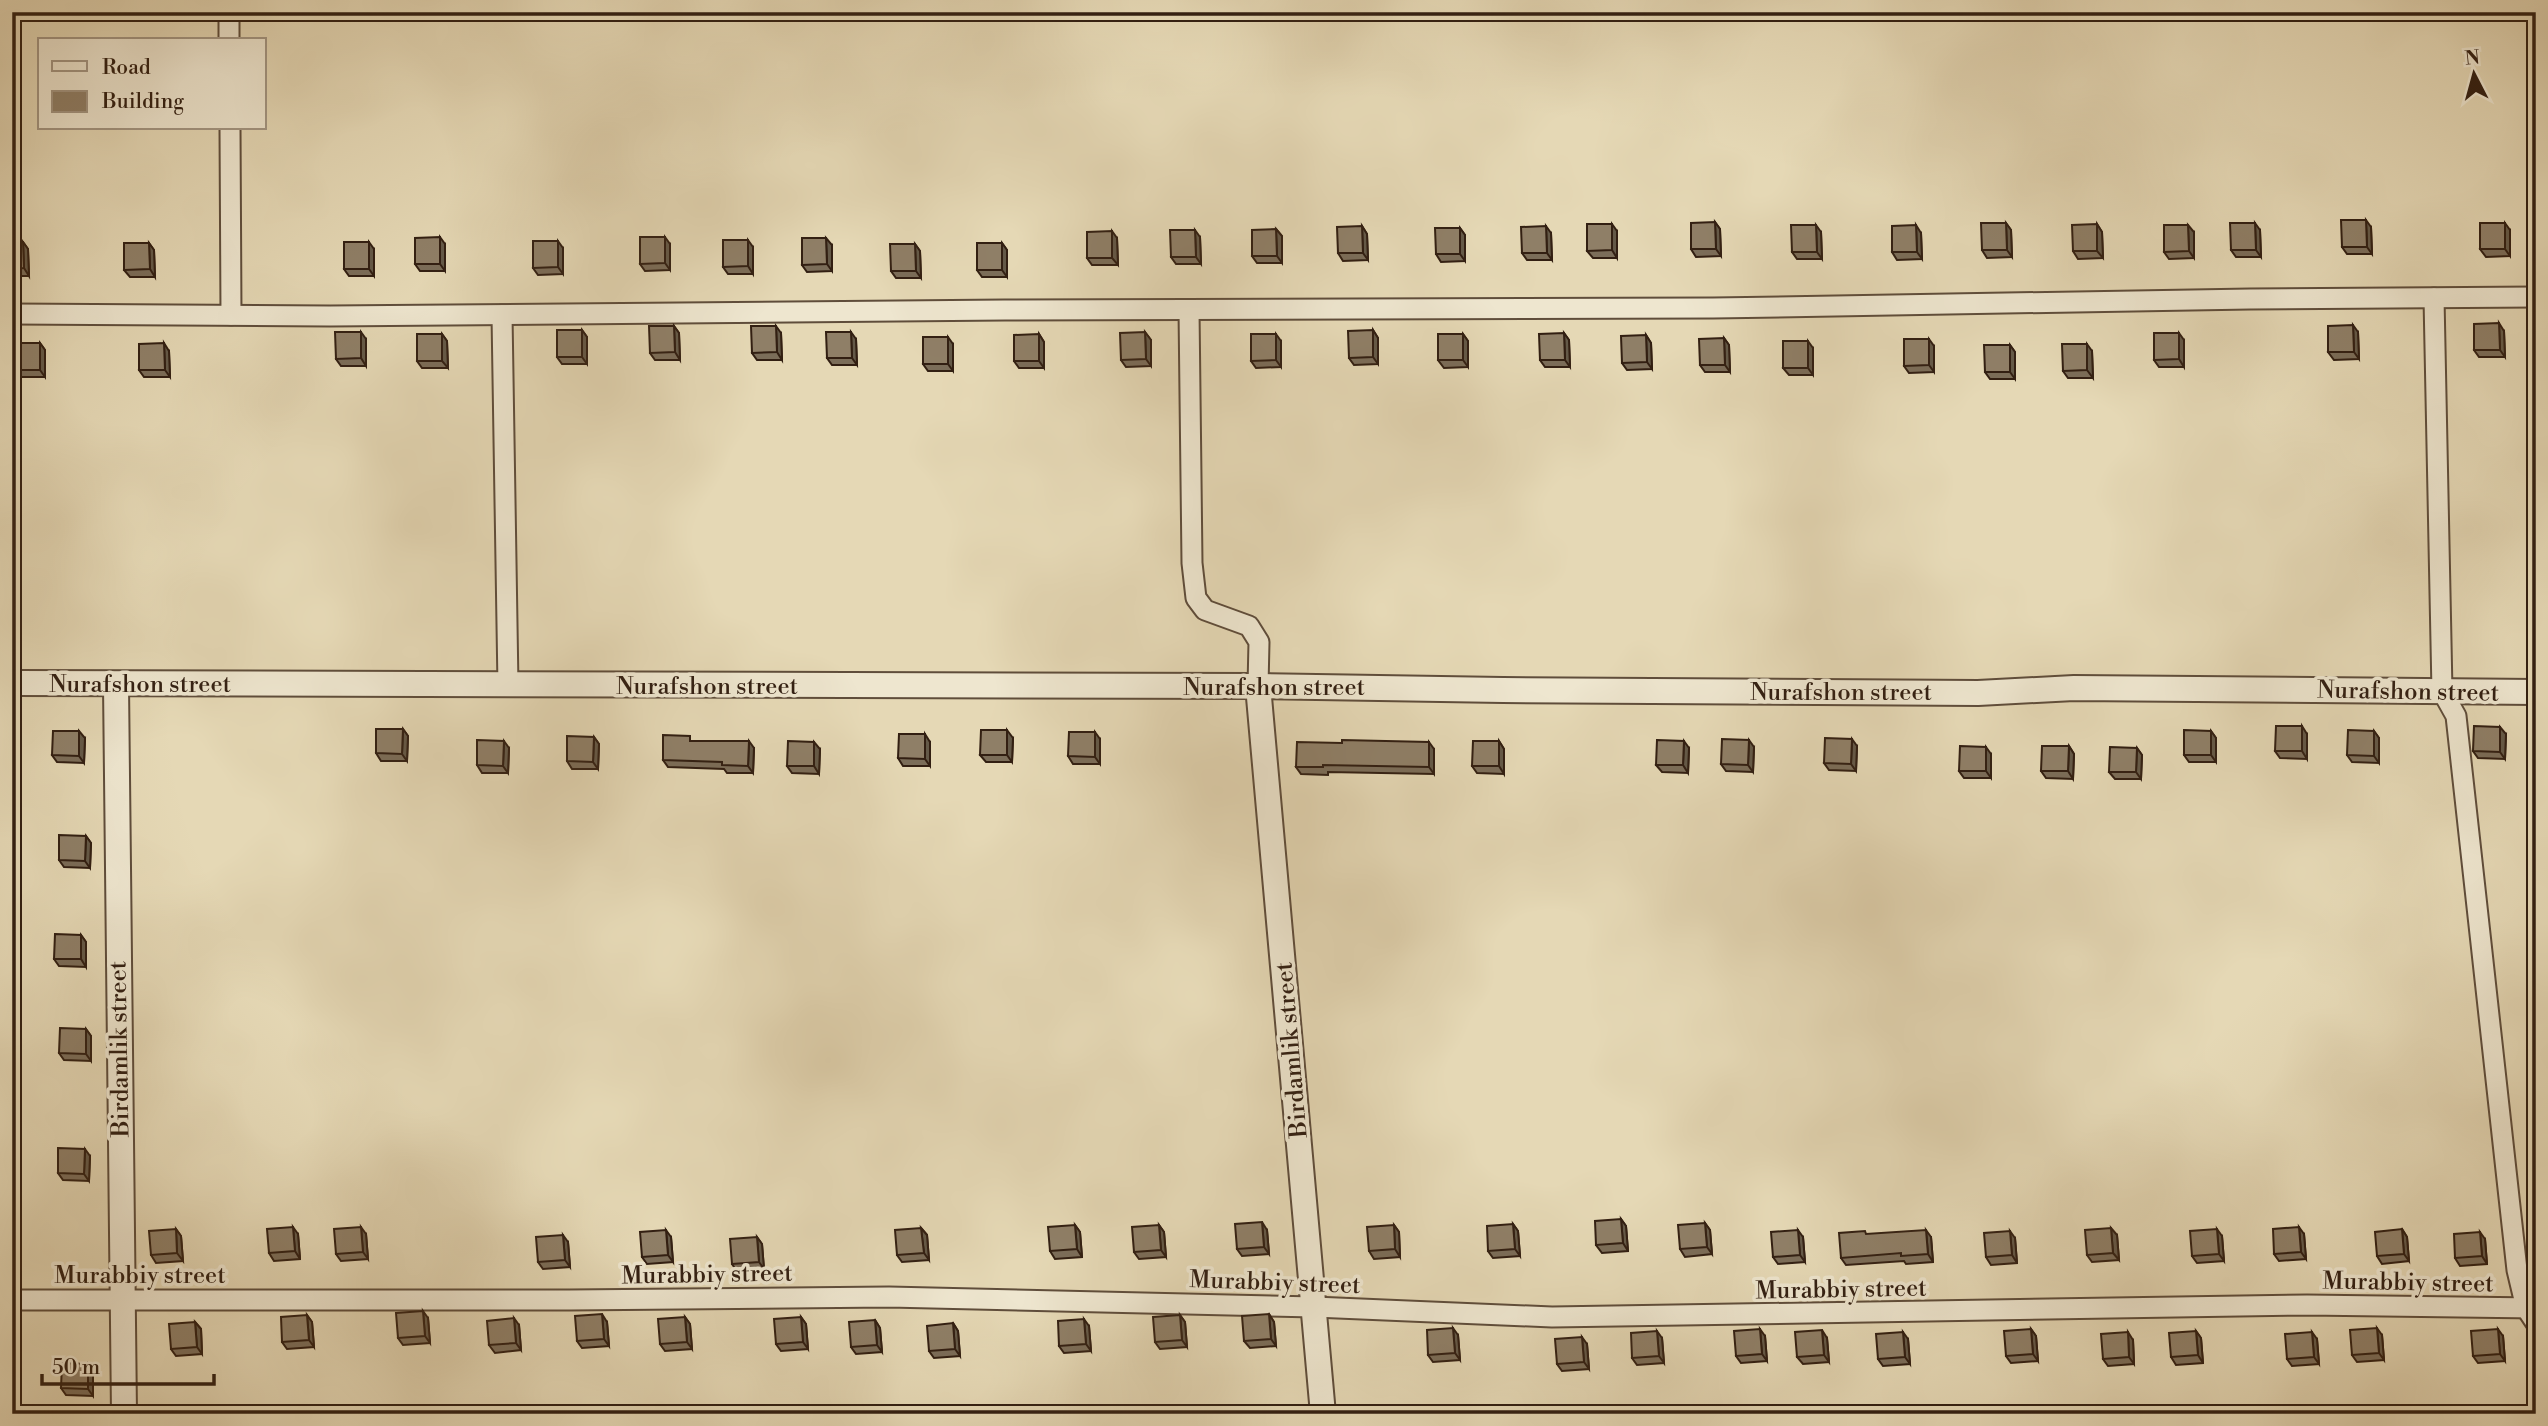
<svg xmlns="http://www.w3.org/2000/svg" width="2548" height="1426" viewBox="0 0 2548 1426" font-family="'Libre Bodoni',serif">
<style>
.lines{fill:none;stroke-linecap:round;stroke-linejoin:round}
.minor-casing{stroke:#5f4d3b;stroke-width:23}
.tertiary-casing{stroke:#5f4d3b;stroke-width:28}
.minor{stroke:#eee6cf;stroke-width:19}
.tertiary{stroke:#eee6cf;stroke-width:24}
.wall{fill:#7b6d59;stroke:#321f12;stroke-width:2}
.shaded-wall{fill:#645948;stroke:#321f12;stroke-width:2}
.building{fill:#8f7f67;stroke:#321f12;stroke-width:2}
.labels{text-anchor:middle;stroke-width:7;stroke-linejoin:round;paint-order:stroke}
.street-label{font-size:24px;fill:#321f12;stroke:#eee6cf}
</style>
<rect width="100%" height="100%" fill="#e5d8b5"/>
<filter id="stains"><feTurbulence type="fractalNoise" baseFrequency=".00286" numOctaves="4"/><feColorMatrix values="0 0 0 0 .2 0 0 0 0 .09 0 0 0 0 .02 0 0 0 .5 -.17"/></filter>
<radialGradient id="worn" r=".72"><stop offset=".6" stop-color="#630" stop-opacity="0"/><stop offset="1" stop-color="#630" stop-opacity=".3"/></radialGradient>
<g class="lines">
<defs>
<g id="minor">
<polyline points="229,12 229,40"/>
<polyline points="230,128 231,315"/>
<polyline points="2434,298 2442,691 2456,716 2517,1270 2526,1308 2536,1323"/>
<polyline points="1189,310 1192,563 1196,598 1205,610 1249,626 1259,642 1258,686"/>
<polyline points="12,314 330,316 1005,310 1713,308 2250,299 2536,297"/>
<polyline points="502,315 508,686"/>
<polyline points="12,1300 569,1300 889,1297 1314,1307 1552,1317 2307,1305 2536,1308"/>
</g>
<g id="tertiary">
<polyline points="12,683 1258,686 1503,690 1978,693 2074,688 2536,692"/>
<polyline points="116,685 124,1414"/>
<polyline points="1258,686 1323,1414"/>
</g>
</defs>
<use href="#minor" class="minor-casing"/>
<use href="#tertiary" class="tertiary-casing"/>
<use href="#minor" class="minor"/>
<use href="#tertiary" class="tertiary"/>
</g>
<g class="wall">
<polygon points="1715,222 1720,229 1721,256 1696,257 1691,249"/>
<polygon points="2006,223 2011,230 2012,257 1987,258 1982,250"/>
<polygon points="2097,224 2102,232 2103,258 2078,259 2073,251"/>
<polygon points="1362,226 1367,234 1368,260 1343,261 1338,253"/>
<polygon points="2371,227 2372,254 2347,254 2342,247"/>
<polygon points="1460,228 1465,235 1465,261 1441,262 1436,254"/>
<polygon points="1276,229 1282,236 1282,263 1257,263 1252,256"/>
<polygon points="2260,230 2261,257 2236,257 2231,250"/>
<polygon points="2510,230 2510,256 2486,257 2480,249"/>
<polygon points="1617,231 1617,258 1593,258 1587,251"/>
<polygon points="1821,232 1822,259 1797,259 1792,252"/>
<polygon points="2194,232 2194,258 2169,259 2164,252"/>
<polygon points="1551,233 1552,260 1527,260 1522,253"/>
<polygon points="1921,233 1922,259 1897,260 1892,252"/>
<polygon points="1200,237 1201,264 1176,264 1171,257"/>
<polygon points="1117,238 1118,265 1092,265 1087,258"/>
<polygon points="12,242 23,242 28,249 29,276 12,276"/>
<polygon points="149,243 154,250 155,277 130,277 124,270"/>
<polygon points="1002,243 1007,250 1007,277 982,277 977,270"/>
<polygon points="445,244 445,271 420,271 415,264"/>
<polygon points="670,244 670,270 645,271 640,264"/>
<polygon points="915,244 920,251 921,278 896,278 891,271"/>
<polygon points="832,245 832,271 807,272 802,265"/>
<polygon points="753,247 753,274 728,274 723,267"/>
<polygon points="563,248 563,274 538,275 533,268"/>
<polygon points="374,249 374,276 349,276 344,269"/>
<polygon points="674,326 679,333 680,360 655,360 650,353"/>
<polygon points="582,330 587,337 587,364 562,364 557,357"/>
<polygon points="1373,330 1378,338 1378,364 1354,365 1349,358"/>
<polygon points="2504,331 2505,357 2479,357 2474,350"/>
<polygon points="1145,332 1151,340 1151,366 1126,367 1121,360"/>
<polygon points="2358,332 2359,359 2334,360 2328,352"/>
<polygon points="781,333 782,360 757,360 752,353"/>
<polygon points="1564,333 1569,340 1570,367 1545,367 1540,360"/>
<polygon points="442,334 447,341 448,368 422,368 417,361"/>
<polygon points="1039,334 1044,342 1044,368 1019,368 1014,361"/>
<polygon points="1463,334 1468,341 1468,367 1444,368 1438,360"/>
<polygon points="1646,335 1651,343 1652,369 1627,370 1622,363"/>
<polygon points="1724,338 1729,345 1730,372 1705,372 1700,365"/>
<polygon points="366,339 366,366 341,366 336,359"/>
<polygon points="856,339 857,365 832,365 827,358"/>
<polygon points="2184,340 2184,367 2159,367 2154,360"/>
<polygon points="1281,341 1281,367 1256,368 1251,361"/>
<polygon points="40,343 45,350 45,377 20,377 15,370"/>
<polygon points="953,344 953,371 928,371 923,364"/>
<polygon points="2010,345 2015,352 2015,379 1990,379 1985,372"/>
<polygon points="1934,346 1934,372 1909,373 1904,366"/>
<polygon points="1813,348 1813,375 1789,375 1783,368"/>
<polygon points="169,351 170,377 144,377 139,370"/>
<polygon points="2092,351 2093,378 2068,378 2063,371"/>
<polygon points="403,729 408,736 407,761 381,761 376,753"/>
<polygon points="2211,731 2216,738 2216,762 2189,762 2184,755"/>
<polygon points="2374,731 2379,738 2379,763 2352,762 2347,755"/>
<polygon points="2307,734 2307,759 2280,758 2275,751"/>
<polygon points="2506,734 2505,759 2478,758 2473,751"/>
<polygon points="594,737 599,744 598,769 572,769 567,761"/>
<polygon points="85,738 84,763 57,762 52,755"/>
<polygon points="1013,738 1012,762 986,762 980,755"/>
<polygon points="1100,739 1100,764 1073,764 1068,756"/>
<polygon points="694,741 754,748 753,773 727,773 724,769 668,767 663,760"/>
<polygon points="1499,741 1504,749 1504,774 1477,773 1472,766"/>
<polygon points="930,742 930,766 903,766 898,758"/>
<polygon points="1857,746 1856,771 1829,770 1824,763"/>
<polygon points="2069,746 2074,754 2073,779 2046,778 2041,771"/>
<polygon points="1754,747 1753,772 1726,771 1721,764"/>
<polygon points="509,748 508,773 482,773 477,765"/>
<polygon points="1689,748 1688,773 1662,772 1656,765"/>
<polygon points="2137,748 2142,755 2141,779 2115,779 2109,772"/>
<polygon points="820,749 819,774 792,773 787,766"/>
<polygon points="1434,749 1434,774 1328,772 1328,775 1301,774 1296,767"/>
<polygon points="1991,754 1991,778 1964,778 1959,771"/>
<polygon points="86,836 91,843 90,868 64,867 59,860"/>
<polygon points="81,935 86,942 86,967 59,966 54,959"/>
<polygon points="86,1029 91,1036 91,1061 64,1060 59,1053"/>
<polygon points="90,1156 89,1181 63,1180 58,1173"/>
<polygon points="1621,1219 1626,1226 1628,1251 1602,1253 1596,1245"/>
<polygon points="1705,1223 1710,1230 1712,1254 1685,1257 1680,1249"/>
<polygon points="1513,1224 1518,1231 1520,1256 1493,1258 1488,1251"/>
<polygon points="1075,1225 1080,1232 1082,1257 1055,1259 1050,1251"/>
<polygon points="1159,1225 1164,1232 1166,1257 1139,1259 1134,1252"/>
<polygon points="1394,1225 1399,1232 1400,1257 1374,1259 1369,1251"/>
<polygon points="921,1228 927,1235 929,1260 902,1262 897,1255"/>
<polygon points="176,1229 181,1236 183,1261 156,1263 151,1255"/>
<polygon points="2402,1229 2407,1237 2409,1261 2382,1264 2377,1256"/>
<polygon points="1267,1230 1269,1254 1242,1256 1237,1249"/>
<polygon points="298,1234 300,1259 274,1261 269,1253"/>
<polygon points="366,1234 368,1259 341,1261 336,1254"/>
<polygon points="1868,1234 1931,1237 1933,1262 1906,1264 1904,1261 1846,1265 1841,1258"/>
<polygon points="2304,1234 2306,1259 2279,1261 2274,1254"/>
<polygon points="2117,1235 2119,1260 2092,1262 2087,1255"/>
<polygon points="2222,1236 2224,1261 2197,1263 2192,1256"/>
<polygon points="671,1237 673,1262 647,1264 642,1257"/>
<polygon points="757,1237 762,1244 764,1269 737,1271 732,1264"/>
<polygon points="1803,1237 1805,1262 1778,1264 1773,1257"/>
<polygon points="2015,1238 2017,1263 1991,1265 1986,1257"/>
<polygon points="2485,1239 2487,1264 2460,1266 2455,1258"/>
<polygon points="568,1242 570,1267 543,1269 538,1262"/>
<polygon points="1269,1314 1274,1322 1276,1346 1250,1348 1244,1341"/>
<polygon points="307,1315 312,1322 314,1347 287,1349 282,1342"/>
<polygon points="1180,1315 1185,1322 1187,1347 1160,1349 1155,1342"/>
<polygon points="685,1317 690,1324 692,1349 665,1351 660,1344"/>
<polygon points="801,1317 806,1324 808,1349 781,1351 776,1344"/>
<polygon points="428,1318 430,1343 403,1345 398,1338"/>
<polygon points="875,1320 880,1328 882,1352 856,1354 851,1347"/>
<polygon points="195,1322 201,1329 202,1354 176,1356 171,1349"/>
<polygon points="607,1322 609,1346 582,1348 577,1341"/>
<polygon points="953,1323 958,1331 960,1356 934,1358 929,1351"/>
<polygon points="519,1325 521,1350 495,1353 489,1345"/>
<polygon points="1089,1326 1091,1351 1064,1353 1059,1346"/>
<polygon points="2031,1329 2036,1336 2038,1361 2011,1363 2006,1356"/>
<polygon points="2196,1331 2201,1338 2203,1363 2176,1365 2171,1357"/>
<polygon points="1458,1335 1460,1360 1433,1362 1428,1355"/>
<polygon points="2382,1335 2384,1360 2357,1362 2352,1355"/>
<polygon points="1765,1336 1767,1361 1741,1363 1736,1356"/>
<polygon points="2503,1336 2505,1361 2478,1363 2473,1356"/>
<polygon points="1662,1338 1664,1363 1637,1365 1632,1358"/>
<polygon points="1827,1338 1829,1362 1803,1364 1797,1357"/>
<polygon points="1908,1339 1910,1364 1883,1366 1878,1359"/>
<polygon points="2317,1339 2319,1364 2292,1366 2287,1359"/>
<polygon points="2133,1340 2134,1364 2108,1366 2103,1359"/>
<polygon points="1587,1344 1589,1369 1562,1371 1557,1364"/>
<polygon points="88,1364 93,1371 93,1396 66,1395 61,1388"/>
</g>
<g class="shaded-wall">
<polygon points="2366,220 2371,227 2372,254 2367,247"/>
<polygon points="1715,222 1720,229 1721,256 1716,249"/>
<polygon points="2006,223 2011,230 2012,257 2007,250"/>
<polygon points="2255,223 2260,230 2261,257 2256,250"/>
<polygon points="2505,223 2510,230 2510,256 2505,249"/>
<polygon points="1612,224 1617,231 1617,258 1612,250"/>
<polygon points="2097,224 2102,232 2103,258 2097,251"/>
<polygon points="1816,225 1821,232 1822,259 1817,252"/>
<polygon points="1916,225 1921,233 1922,259 1917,252"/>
<polygon points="2188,225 2194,232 2194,258 2189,251"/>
<polygon points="1362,226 1367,234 1368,260 1363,253"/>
<polygon points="1546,226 1551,233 1552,260 1547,253"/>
<polygon points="1460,228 1465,235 1465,261 1460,254"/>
<polygon points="1276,229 1282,236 1282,263 1277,256"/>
<polygon points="1195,230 1200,237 1201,264 1196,257"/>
<polygon points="1112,231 1117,238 1118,265 1112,258"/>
<polygon points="440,237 445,244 445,271 440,264"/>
<polygon points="665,237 670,244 670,270 665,263"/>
<polygon points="826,238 832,245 832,271 827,264"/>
<polygon points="748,240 753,247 753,274 748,266"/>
<polygon points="558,241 563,248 563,274 558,267"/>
<polygon points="23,242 28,249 29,276 24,268"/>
<polygon points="369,242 374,249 374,276 369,269"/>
<polygon points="149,243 154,250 155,277 150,269"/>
<polygon points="1002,243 1007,250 1007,277 1002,270"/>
<polygon points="915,244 920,251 921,278 916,271"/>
<polygon points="2499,323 2504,331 2505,357 2500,350"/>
<polygon points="2353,325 2358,332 2359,359 2354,352"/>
<polygon points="674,326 679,333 680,360 675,352"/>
<polygon points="776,326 781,333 782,360 777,352"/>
<polygon points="582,330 587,337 587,364 582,357"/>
<polygon points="1373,330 1378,338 1378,364 1373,357"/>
<polygon points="361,332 366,339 366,366 361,358"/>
<polygon points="851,332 856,339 857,365 852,358"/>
<polygon points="1145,332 1151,340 1151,366 1146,359"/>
<polygon points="1564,333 1569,340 1570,367 1565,360"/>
<polygon points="2179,333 2184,340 2184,367 2179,359"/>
<polygon points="442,334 447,341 448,368 442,361"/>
<polygon points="1039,334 1044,342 1044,368 1039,361"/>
<polygon points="1276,334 1281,341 1281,367 1276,360"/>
<polygon points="1463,334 1468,341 1468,367 1463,360"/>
<polygon points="1646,335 1651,343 1652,369 1647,362"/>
<polygon points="948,337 953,344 953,371 948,364"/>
<polygon points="1724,338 1729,345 1730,372 1725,365"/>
<polygon points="1929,339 1934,346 1934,372 1929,365"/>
<polygon points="1808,341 1813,348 1813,375 1808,368"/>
<polygon points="40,343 45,350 45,377 40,370"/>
<polygon points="164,343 169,351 170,377 165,370"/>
<polygon points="2087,344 2092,351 2093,378 2087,370"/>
<polygon points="2010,345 2015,352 2015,379 2010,372"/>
<polygon points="2302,726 2307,734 2307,759 2302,751"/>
<polygon points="2500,727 2506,734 2505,759 2500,752"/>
<polygon points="403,729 408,736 407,761 402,754"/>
<polygon points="1007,730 1013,738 1012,762 1007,755"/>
<polygon points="79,731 85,738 84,763 79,756"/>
<polygon points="2211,731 2216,738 2216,762 2211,755"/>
<polygon points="2374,731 2379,738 2379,763 2374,756"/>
<polygon points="1095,732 1100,739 1100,764 1095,757"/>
<polygon points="925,734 930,742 930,766 925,759"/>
<polygon points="594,737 599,744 598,769 593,762"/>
<polygon points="1852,739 1857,746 1856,771 1851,764"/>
<polygon points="1749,740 1754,747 1753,772 1748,765"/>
<polygon points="504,741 509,748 508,773 503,766"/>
<polygon points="749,741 754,748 753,773 748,766"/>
<polygon points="1499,741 1504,749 1504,774 1499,766"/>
<polygon points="1684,741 1689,748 1688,773 1683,765"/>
<polygon points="814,742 820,749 819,774 814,766"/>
<polygon points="1429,742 1434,749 1434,774 1429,767"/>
<polygon points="2069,746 2074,754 2073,779 2068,771"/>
<polygon points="1986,747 1991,754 1991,778 1986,771"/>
<polygon points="2137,748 2142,755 2141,779 2136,772"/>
<polygon points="86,836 91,843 90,868 85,861"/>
<polygon points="81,935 86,942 86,967 81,959"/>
<polygon points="86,1029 91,1036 91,1061 86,1054"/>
<polygon points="85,1149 90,1156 89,1181 84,1174"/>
<polygon points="1621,1219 1626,1226 1628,1251 1623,1243"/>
<polygon points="1262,1222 1267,1230 1269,1254 1264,1247"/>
<polygon points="1705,1223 1710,1230 1712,1254 1707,1247"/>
<polygon points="1513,1224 1518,1231 1520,1256 1515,1249"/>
<polygon points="1075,1225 1080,1232 1082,1257 1077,1249"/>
<polygon points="1159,1225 1164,1232 1166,1257 1161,1250"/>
<polygon points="1394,1225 1399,1232 1400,1257 1395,1249"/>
<polygon points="293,1227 298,1234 300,1259 295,1251"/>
<polygon points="361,1227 366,1234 368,1259 363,1252"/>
<polygon points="2299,1227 2304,1234 2306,1259 2301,1252"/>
<polygon points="921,1228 927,1235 929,1260 924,1253"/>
<polygon points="2111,1228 2117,1235 2119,1260 2113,1253"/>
<polygon points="176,1229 181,1236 183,1261 177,1253"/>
<polygon points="2217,1229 2222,1236 2224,1261 2219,1254"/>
<polygon points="2402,1229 2407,1237 2409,1261 2404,1254"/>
<polygon points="666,1230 671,1237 673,1262 668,1255"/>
<polygon points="1798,1230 1803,1237 1805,1262 1800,1255"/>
<polygon points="1926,1230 1931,1237 1933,1262 1928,1254"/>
<polygon points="2010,1231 2015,1238 2017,1263 2012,1255"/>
<polygon points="2480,1232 2485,1239 2487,1264 2482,1256"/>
<polygon points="563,1235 568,1242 570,1267 565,1260"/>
<polygon points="757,1237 762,1244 764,1269 759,1262"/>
<polygon points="423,1311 428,1318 430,1343 425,1336"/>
<polygon points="602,1314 607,1322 609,1346 604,1339"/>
<polygon points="1269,1314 1274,1322 1276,1346 1271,1339"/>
<polygon points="307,1315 312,1322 314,1347 309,1340"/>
<polygon points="1180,1315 1185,1322 1187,1347 1182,1340"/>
<polygon points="685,1317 690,1324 692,1349 687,1342"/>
<polygon points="801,1317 806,1324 808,1349 803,1342"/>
<polygon points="514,1318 519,1325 521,1350 516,1343"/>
<polygon points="1084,1319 1089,1326 1091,1351 1086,1344"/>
<polygon points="875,1320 880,1328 882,1352 877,1345"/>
<polygon points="195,1322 201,1329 202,1354 197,1347"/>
<polygon points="953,1323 958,1331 960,1356 955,1349"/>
<polygon points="1453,1328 1458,1335 1460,1360 1455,1353"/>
<polygon points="2377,1328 2382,1335 2384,1360 2379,1353"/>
<polygon points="1760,1329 1765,1336 1767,1361 1762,1354"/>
<polygon points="2031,1329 2036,1336 2038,1361 2033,1354"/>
<polygon points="2498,1329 2503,1336 2505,1361 2500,1354"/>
<polygon points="1822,1330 1827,1338 1829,1362 1824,1355"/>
<polygon points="1657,1331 1662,1338 1664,1363 1659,1356"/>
<polygon points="2196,1331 2201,1338 2203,1363 2198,1355"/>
<polygon points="1903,1332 1908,1339 1910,1364 1905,1357"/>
<polygon points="2128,1332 2133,1340 2134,1364 2129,1357"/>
<polygon points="2312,1332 2317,1339 2319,1364 2314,1357"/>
<polygon points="1582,1337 1587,1344 1589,1369 1584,1362"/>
<polygon points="88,1364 93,1371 93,1396 88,1389"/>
</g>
<g class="building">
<polygon points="2341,220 2366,220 2367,247 2342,247"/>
<polygon points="1715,222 1716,249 1691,249 1691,223"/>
<polygon points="1981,223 2006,223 2007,250 1982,250"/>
<polygon points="2230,223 2255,223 2256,250 2231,250"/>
<rect x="2480" y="223" width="25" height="26"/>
<polygon points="1587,224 1612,224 1612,250 1587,251"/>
<polygon points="2097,224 2097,251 2073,251 2072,225"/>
<polygon points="1791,225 1816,225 1817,252 1792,252"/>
<polygon points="1916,225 1917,252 1892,252 1892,226"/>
<polygon points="2164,225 2188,225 2189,251 2164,252"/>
<polygon points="1362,226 1363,253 1338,253 1337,227"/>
<polygon points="1546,226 1547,253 1522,253 1521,227"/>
<polygon points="1435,228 1460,228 1460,254 1436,254"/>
<polygon points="1276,229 1277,256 1252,256 1252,230"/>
<polygon points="1170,230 1195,230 1196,257 1171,257"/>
<polygon points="1112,231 1112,258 1087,258 1087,232"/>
<polygon points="440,237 440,264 415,264 415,238"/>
<polygon points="640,237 665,237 665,263 640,264"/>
<polygon points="802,238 826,238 827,264 802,265"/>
<polygon points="723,240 748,240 748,266 723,267"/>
<polygon points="533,241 558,241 558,267 533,268"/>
<polygon points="12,242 23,242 24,268 12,269"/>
<rect x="344" y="242" width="25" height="27"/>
<polygon points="124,243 149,243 150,269 124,270"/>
<rect x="977" y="243" width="25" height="27"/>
<polygon points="890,244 915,244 916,271 891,271"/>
<polygon points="2499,323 2500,350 2474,350 2474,324"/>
<polygon points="2353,325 2354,352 2328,352 2328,326"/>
<polygon points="649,326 674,326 675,352 650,353"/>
<polygon points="751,326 776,326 777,352 752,353"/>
<rect x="557" y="330" width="25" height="27"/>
<polygon points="1373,330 1373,357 1349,358 1348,331"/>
<polygon points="335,332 361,332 361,358 336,359"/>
<polygon points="826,332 851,332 852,358 827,358"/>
<polygon points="1145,332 1146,359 1121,360 1120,333"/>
<polygon points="1564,333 1565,360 1540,360 1539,334"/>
<polygon points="2154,333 2179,333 2179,359 2154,360"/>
<rect x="417" y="334" width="25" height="27"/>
<polygon points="1039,334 1039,361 1014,361 1014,335"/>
<polygon points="1251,334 1276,334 1276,360 1251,361"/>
<rect x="1438" y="334" width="25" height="26"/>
<polygon points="1646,335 1647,362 1622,363 1621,336"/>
<rect x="923" y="337" width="25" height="27"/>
<polygon points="1724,338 1725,365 1700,365 1699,339"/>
<polygon points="1904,339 1929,339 1929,365 1904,366"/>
<rect x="1783" y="341" width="25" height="27"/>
<rect x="15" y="343" width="25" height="27"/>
<polygon points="164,343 165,370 139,370 139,344"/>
<polygon points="2062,344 2087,344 2087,370 2063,371"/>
<polygon points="1984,345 2010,345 2010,372 1985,372"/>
<polygon points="2276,726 2302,726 2302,751 2275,751"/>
<polygon points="2474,726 2500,727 2500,752 2473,751"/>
<polygon points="376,729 403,729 402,754 376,753"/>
<polygon points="981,730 1007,730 1007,755 980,755"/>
<polygon points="2184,730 2211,731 2211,755 2184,755"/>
<polygon points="2348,730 2374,731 2374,756 2347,755"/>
<polygon points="53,731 79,731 79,756 52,755"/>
<polygon points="1069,732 1095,732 1095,757 1068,756"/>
<polygon points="899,734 925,734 925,759 898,758"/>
<polygon points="663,735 690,736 690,741 749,741 748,766 722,765 722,762 663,760"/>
<polygon points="567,736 594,737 593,762 567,761"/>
<polygon points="1825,738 1852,739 1851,764 1824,763"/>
<polygon points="1722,739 1749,740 1748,765 1721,764"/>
<polygon points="477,740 504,741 503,766 477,765"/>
<polygon points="1342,740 1429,742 1429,767 1323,765 1323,767 1296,767 1297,742 1342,743"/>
<polygon points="1657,740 1684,741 1683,765 1656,765"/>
<polygon points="788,741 814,742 814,766 787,766"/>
<polygon points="1473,741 1499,741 1499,766 1472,766"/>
<polygon points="1960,746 1986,747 1986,771 1959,771"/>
<polygon points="2042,746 2069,746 2068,771 2041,771"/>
<polygon points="2110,747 2137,748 2136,772 2109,772"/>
<polygon points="59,835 86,836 85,861 59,860"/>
<polygon points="55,934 81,935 81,959 54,959"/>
<polygon points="60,1028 86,1029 86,1054 59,1053"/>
<polygon points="58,1148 85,1149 84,1174 58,1173"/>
<polygon points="1621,1219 1623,1243 1596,1245 1595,1221"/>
<polygon points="1262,1222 1264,1247 1237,1249 1235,1224"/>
<polygon points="1705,1223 1707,1247 1680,1249 1678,1225"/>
<polygon points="1513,1224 1515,1249 1488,1251 1487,1226"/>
<polygon points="1075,1225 1077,1249 1050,1251 1048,1227"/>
<polygon points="1159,1225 1161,1250 1134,1252 1132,1227"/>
<polygon points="1394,1225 1395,1249 1369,1251 1367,1227"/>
<polygon points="293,1227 295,1251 269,1253 267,1229"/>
<polygon points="361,1227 363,1252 336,1254 334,1229"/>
<polygon points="2299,1227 2301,1252 2274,1254 2273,1229"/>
<polygon points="921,1228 924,1253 897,1255 895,1230"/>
<polygon points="2111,1228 2113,1253 2087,1255 2085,1230"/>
<polygon points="176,1229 177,1253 151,1255 149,1231"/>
<polygon points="2217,1229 2219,1254 2192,1256 2190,1231"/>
<polygon points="2402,1229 2404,1254 2377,1256 2375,1232"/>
<polygon points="666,1230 668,1255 642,1257 640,1232"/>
<polygon points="1798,1230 1800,1255 1773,1257 1771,1232"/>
<polygon points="1926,1230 1928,1254 1901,1256 1901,1253 1841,1258 1839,1233 1865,1231 1866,1234"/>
<polygon points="2010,1231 2012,1255 1986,1257 1984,1233"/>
<polygon points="2480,1232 2482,1256 2455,1258 2454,1234"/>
<polygon points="563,1235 565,1260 538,1262 536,1237"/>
<polygon points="757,1237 759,1262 732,1264 730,1239"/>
<polygon points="423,1311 425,1336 398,1338 396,1313"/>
<polygon points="602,1314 604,1339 577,1341 575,1316"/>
<polygon points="1269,1314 1271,1339 1244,1341 1242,1316"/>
<polygon points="307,1315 309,1340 282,1342 281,1317"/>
<polygon points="1180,1315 1182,1340 1155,1342 1153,1317"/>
<polygon points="685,1317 687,1342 660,1344 658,1319"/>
<polygon points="801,1317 803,1342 776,1344 774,1319"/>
<polygon points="514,1318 516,1343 489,1345 487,1321"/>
<polygon points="1084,1319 1086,1344 1059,1346 1058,1321"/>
<polygon points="875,1320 877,1345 851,1347 849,1322"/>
<polygon points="195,1322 197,1347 171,1349 169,1324"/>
<polygon points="953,1323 955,1349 929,1351 927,1326"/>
<polygon points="1453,1328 1455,1353 1428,1355 1427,1330"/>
<polygon points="2377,1328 2379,1353 2352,1355 2350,1330"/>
<polygon points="1760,1329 1762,1354 1736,1356 1734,1331"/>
<polygon points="2031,1329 2033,1354 2006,1356 2004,1331"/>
<polygon points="2498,1329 2500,1354 2473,1356 2471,1331"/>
<polygon points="1822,1330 1824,1355 1797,1357 1795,1332"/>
<polygon points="1657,1331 1659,1356 1632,1358 1631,1333"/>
<polygon points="2196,1331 2198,1355 2171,1357 2169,1333"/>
<polygon points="1903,1332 1905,1357 1878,1359 1876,1334"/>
<polygon points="2128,1332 2129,1357 2103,1359 2101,1334"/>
<polygon points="2312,1332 2314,1357 2287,1359 2285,1334"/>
<polygon points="1582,1337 1584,1362 1557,1364 1555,1339"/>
<polygon points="62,1363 88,1364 88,1389 61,1388"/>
</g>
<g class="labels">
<g class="street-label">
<text x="140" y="692">Nurafshon street</text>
<text x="707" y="694">Nurafshon street</text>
<text x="1274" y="695">Nurafshon street</text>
<text transform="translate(2408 691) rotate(1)" y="8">Nurafshon street</text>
<text x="1841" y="700">Nurafshon street</text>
<text transform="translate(119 1049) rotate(-91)" y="8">Birdamlik street</text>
<text transform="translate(1291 1050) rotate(-95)" y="8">Birdamlik street</text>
<text transform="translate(707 1274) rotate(-1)" y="8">Murabbiy street</text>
<text x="140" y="1283">Murabbiy street</text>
<text transform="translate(1275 1282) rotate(2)" y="8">Murabbiy street</text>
<text transform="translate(2408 1282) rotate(1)" y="8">Murabbiy street</text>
<text transform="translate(1841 1289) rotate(-1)" y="8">Murabbiy street</text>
</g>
</g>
<rect width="2548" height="1426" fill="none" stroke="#e5d8b5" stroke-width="42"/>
<rect x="14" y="14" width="2520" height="1398" fill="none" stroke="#321f12" stroke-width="3.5"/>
<rect x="21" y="21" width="2506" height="1384" fill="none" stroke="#321f12" stroke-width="2"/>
<rect x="38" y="38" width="228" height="91" fill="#eee6cf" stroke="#a39683" stroke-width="2"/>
<rect x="52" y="61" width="35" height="10" fill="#eee6cf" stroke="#a39683" stroke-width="2"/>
<text x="102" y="74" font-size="21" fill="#321f12">Road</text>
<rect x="52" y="91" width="35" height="21" fill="#8f7f67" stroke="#a39683" stroke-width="2"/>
<text x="102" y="108" font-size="21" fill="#321f12">Building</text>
<g transform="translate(2474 74) rotate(354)" stroke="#eee6cf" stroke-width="5" paint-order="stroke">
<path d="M0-5L12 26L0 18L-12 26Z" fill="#321f12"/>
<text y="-10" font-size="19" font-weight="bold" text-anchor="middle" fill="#321f12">N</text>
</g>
<path d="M42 1374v10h172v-10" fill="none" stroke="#321f12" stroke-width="3.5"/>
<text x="52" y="1374" font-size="21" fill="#321f12" stroke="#eee6cf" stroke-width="5" paint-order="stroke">50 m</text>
<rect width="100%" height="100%" filter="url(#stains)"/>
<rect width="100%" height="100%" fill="url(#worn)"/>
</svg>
